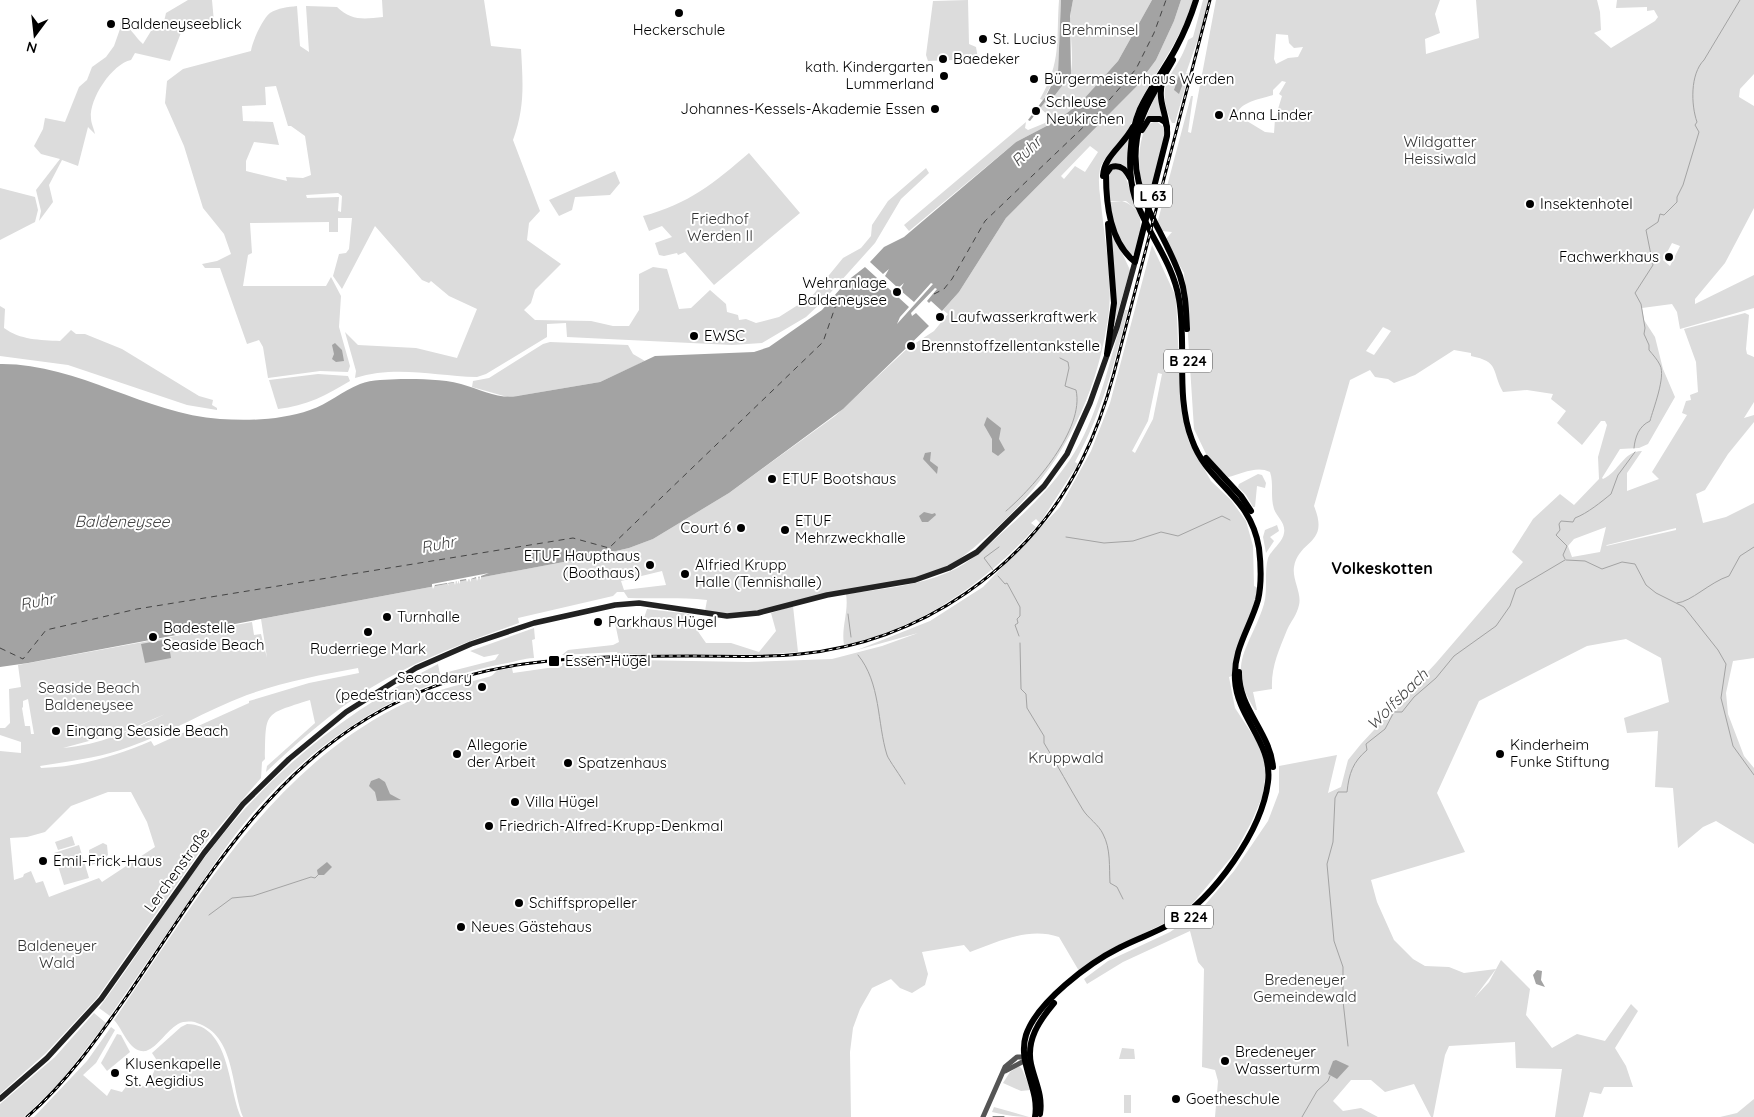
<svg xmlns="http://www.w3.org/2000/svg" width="1754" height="1117" viewBox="0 0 1754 1117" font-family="Quicksand,sans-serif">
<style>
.green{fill:#dcdcdc;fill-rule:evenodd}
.water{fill:#a3a3a3}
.pier{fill:#fff}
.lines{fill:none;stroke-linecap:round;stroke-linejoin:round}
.stream{stroke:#a3a3a3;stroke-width:1}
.ferry{stroke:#444;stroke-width:1;stroke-dasharray:6 5;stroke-linecap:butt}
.tertiary{stroke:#555;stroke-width:5}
.secondary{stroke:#222;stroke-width:5.5}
.primary{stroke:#000;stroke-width:6}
.tram{stroke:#000;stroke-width:1}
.rail-casing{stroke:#000;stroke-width:3}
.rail{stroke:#fff;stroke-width:1;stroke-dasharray:4;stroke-linecap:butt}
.poi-dot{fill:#000;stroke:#fff;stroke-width:2}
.labels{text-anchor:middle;stroke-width:4;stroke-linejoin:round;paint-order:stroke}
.shield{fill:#fff;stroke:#4c4c4c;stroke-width:1}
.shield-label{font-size:14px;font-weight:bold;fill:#000}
.poi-label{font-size:15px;fill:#000;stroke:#fff;text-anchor:start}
.park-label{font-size:15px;fill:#333;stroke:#fff}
.street-label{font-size:15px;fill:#000;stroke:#fff}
.water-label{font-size:16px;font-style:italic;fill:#444;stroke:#fff}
.neighbourhood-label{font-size:16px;font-weight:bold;fill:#000;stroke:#fff}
</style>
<rect width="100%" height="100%" fill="#fff"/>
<g class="green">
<path d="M188,0H212L214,22L184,25L170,61L135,53L131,60C112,64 89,99 91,118C91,123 94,129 95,134L88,127L78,166L62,160L49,185L53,202L39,221L41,211L36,190L60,159L41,154L34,146L43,129L45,118L65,122L79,87L87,80L92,67L106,57L114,46L120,29V22C131,27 134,36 143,44L151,31L163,26L166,13Z"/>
<path d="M382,0H484L491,46L521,49C523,84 525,107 513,140L540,211L529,223L527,240L561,264L535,290L531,303L524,310L535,320L591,321L613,326H629L639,310V274L653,267L667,269L679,309L691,308L710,290L726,304L727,312L738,315L739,320L746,319L756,323L779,317L812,296L843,258L861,248L871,236L872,225L888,201L926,168L929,173L901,199L875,243L822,302L806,317L762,343L732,345L567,337L566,323L547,324V337L486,374L477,377C435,376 396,365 355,378L356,371L345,332L358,345L416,348L457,358L477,309L449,296L431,281L429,283L422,280L375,226L342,289L333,276L339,254L346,253L349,249L352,218H338V232H329V222L250,223L252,253L248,255L243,286H326L331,277L341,296L339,327L350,366L348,372L320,371L268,378L263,347L259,340L247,344L220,268H205L202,264L217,261L231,254L224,234L203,208L184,146L165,103L167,81L183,69L251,51C252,42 263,18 270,13C278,8 288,7 297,6L300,46L309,52L306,6L337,7C351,21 364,19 383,17ZM276,86L288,126H291L305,136L311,175L303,178L286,177L287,181L246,171V161L254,142L279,145L273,122L243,121L242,106L266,105L265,87ZM338,193L342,196L341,212L338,211L339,197L307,198L306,195Z"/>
<polygon points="968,0 969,44 976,47 978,59 928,61 926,55 933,1"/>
<path d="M1059,0H1061L1058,72L1043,100L1040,99C1062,61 1056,40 1059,0Z"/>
<path d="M1073,0H1152L1118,61L1081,102L1058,120L1016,142L909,231L904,225L1026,122L1025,128L1028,130L1045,123L1050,117L1040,108C1049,97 1061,89 1069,77C1075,67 1070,32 1070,19C1070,13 1072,6 1073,0Z"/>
<path d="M1181,0H1193C1182,37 1159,67 1141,100C1135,110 1133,123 1127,133C1120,147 1105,153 1100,169C1097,183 1101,199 1102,213C1106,250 1114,288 1107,325C1093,408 1056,474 994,530C979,543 965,557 947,566C910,584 865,588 825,596C786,605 745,618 705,611L707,600C680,597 654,599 628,598L624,592H617L613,596L518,618L519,623C474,639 428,656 386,679C342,703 302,738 266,772L267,766L315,723L310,700C263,715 266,711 265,759L262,762L261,778L208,840L97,998L46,1053L0,1094V751L21,753V742L0,735V728H5L10,723L9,689L21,687L18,665L252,622L254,635L261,634L267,658L261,619L590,557L629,548L653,539L729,493L835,416L908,348L934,331L948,314L943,310L959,292L1006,218L1136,87L1156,60L1174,21ZM1090,146L1098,152L1085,172L1075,166L1064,179L1061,176ZM662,571L666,585L624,590L621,581ZM358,668L359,673L309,683L249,701V703L154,746L151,741C116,756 79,767 41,768L40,766C70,761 100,758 129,747C170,733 207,710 247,695C283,682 320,675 358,668ZM28,699L34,734H31L30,726H25L22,708L23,707V701ZM165,714C132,730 100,745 63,748L126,731ZM108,792H131L147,822L155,847L102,882L99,878L49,897L43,881L36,883L31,871L24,874L23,877L14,880L10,838L27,837L45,832L71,806Z"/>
<path d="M1203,0H1208L1204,22L1186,73L1189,74L1175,123H1172C1153,79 1176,78 1188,40L1193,37Z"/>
<path d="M1216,0H1440L1435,14L1440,33L1425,39L1426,54L1479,38L1476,0H1597L1600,12L1601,30L1594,33L1611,48L1655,21L1658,17L1654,10L1647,11V7L1616,8L1617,0H1754V74L1740,89L1739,97L1754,106V208L1725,263L1695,299V304L1754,275V308L1680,329L1677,312L1672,304L1642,308L1644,320L1655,337L1663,369L1675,397L1648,444L1639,448L1620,449L1602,478L1603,479C1619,472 1623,451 1642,451L1627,473V491L1659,479L1652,472L1687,415L1682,413L1686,401L1691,400L1690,395L1698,392L1696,362L1684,329L1745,313L1749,315L1746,349L1747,354L1754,357V402L1744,418L1754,415V422L1728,454L1705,490L1696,494L1703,523L1726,517L1754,503V658L1733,661L1726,693L1728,714L1744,756L1754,768V844L1716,821L1703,827L1678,848L1673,788L1655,787L1658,731L1627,733L1624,718L1669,702L1661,658L1626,639L1587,646L1479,701L1437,793L1465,852L1371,880L1377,902L1394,940L1413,959L1425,966L1449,967L1464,973L1496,969L1475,997L1489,982L1501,960L1530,989L1526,1015L1552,1048L1577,1034L1605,1041L1631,1004L1638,1011L1615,1048L1626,1066L1633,1087H1604L1601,1094L1590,1092L1583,1117H1555L1562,1069L1516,1068L1515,1042L1449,1046L1445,1055L1433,1117H1431L1414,1084L1385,1092L1371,1080H1351L1333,1101L1343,1111L1361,1108L1378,1117H1215L1218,1081L1215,1070L1202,1067L1204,969L1198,962L1190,931L1123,962L1087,984L1084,979L1108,961L1170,932L1198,913L1234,871L1268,821L1279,792V766L1337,755L1328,793L1341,787L1348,760L1361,744L1436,663L1523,562L1512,552L1533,519L1560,494L1574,505L1599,479L1598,457L1607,425L1605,421H1601L1582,445L1557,423L1566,411L1551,399L1553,394L1527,390L1503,392C1491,370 1500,362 1471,356V353L1454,350L1415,375L1394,383L1388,379L1375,377L1370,370L1350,380L1314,506C1330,545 1299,539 1294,567C1292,580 1302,593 1299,605C1297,615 1291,621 1287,630C1279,650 1271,667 1272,689L1253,692L1257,710H1255C1225,663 1250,649 1264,604C1268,589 1264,572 1268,558C1272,549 1283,542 1284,533C1286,523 1277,517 1274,509C1270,496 1274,484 1270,472C1257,465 1241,474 1228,477L1207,456L1194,429L1184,273L1165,240L1172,232L1161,231L1157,224L1191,96H1193L1188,132L1191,133ZM1276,34L1288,35L1289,43L1294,48L1303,47L1298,57L1288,58L1276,64L1274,59ZM1282,81L1286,82L1279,94L1282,96L1275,119L1274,133L1265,132L1237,115C1239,102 1261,99 1273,95V90ZM1672,243L1680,246L1670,266L1663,260ZM1383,327L1391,331L1374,355L1366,351ZM1606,527L1600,552L1572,557L1568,546L1574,539ZM1676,528V530L1606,546L1607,545Z"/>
<polygon points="1158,90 1159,104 1164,120 1144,122"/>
<path d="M1156,121L1165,128V135L1148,203C1138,181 1135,147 1147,125Z"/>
<polygon points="1132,133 1130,175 1124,167 1105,169"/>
<path d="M749,153L800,213L714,285L685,252L678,255L677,253L664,256L659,255L655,243L672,237L662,226L649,231L643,216C689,204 714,183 749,153Z"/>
<polygon points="1117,168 1124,173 1138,211 1126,201 1110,201 1108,175 1112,170"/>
<polygon points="615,171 620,183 610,195 575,197 572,210 559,216 549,200"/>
<polygon points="0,188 35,197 38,210 35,222 0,240"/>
<path d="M1122,201C1149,210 1140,233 1135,253L1132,255L1128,254L1114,228L1110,202Z"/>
<polygon points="1110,227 1130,270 1113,329"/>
<path d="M1152,245L1176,297L1181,410L1189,442L1211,481L1231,500L1246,521L1253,546L1254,586L1258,588C1252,620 1233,644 1232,676L1229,677L1235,708L1256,740L1262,754L1266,768L1263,795L1251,823L1234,854L1193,903L1171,920L1100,955L1079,971L1059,937C1029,927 999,941 970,952L964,945L922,952L928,974L925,985L912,993L900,988L891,979L872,988L860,1009L853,1028L850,1052L851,1117H243C231,1087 235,1035 197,1023C192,1021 184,1021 178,1024C166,1031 159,1046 146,1051C129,1053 124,1031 114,1020C194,905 266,775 395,708C425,692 456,686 488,677C493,676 494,673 497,671C501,669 508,669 512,668L513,673L562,666V663L635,660L748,662L832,659L882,646L918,633L857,650L930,621L983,587L1060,507L1091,451L1110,403ZM1158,373L1162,374L1153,419L1135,453L1132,451L1148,421Z"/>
<path d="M0,306L5,309L4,328C20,340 40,340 60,341L71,330L76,334H85L122,349L199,396L213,400L212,405L217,408V410L187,405L68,365L0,356Z"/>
<path d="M1125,310H1128C1114,364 1102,413 1075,462L1078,464L1040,523L1036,519L1031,523L1036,527C983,585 921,628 844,645C841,627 849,612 846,594C880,589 917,586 949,572C970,563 987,546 1004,531C1034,505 1062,476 1080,443C1102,402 1111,354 1125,310Z"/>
<polygon points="550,342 628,345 633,354 645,361 600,382 523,395 514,399 472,387 473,381 489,378 543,344"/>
<path d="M318,374L348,376L350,381C327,395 306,406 278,409L269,380Z"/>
<polygon points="1258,474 1262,475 1266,483 1265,488 1257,486 1255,507 1253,507 1246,495 1238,487 1239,484"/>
<polygon points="1277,525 1279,531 1270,537 1274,541 1266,553 1263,537 1265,530"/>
<polygon points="793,606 798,652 759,655 618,654 617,652 562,655 568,650 613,645 619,642 615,623 641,627 647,609 690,614 690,620 706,643 731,643 759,652 776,631 771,613"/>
<path d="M534,628L535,639L532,640L534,658C520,659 515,662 502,664C403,683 316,739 251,815C229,841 210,870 191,898C164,937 137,977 110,1016L99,1008C139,954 174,896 215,844C279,764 348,711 438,664L440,674L495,660L499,654L484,657L470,651Z"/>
<polygon points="72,836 75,845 58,850 55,842"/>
<polygon points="103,843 107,845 108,855 100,863 90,865 89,850"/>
<polygon points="79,845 89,878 64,885 54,853"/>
<polygon points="94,1013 106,1023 58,1085 24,1117 0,1117 0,1104 55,1057"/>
<path d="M187,1024C230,1024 228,1089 241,1117H34L87,1061L111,1027L115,1030L96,1063L83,1075L107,1096L111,1089L122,1092L131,1080L147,1088L158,1062L152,1053L181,1027Z"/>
<polygon points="117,1034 121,1035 130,1052 107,1071 101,1063"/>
<polygon points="1122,1048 1134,1049 1135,1059 1119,1059"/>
<polygon points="1019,1066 1022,1069 1031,1090 1021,1091 1003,1083 1010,1072"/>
<rect x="1124" y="1095" width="7" height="18"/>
<polygon points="1754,1099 1754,1117 1720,1117 1737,1113"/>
<path d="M994,1107L1029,1117C1016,1117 1005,1115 992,1112Z"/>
</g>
<g class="water">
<polygon points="1061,0 1073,0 1070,16 1071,74 1055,95 1045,102 1030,121 1028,120 1046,96 1058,72"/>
<path d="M1152,0H1181L1174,21L1156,60L1136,87L1006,218L959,292L942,311L931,301L929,303L927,301L937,289L935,288L911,313L912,316L916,313L929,326L843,409L729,493L653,539L629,548L590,557L28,663L0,667V364C77,363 145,414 220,419C248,421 282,420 310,410C328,404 342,391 360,384C372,379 388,380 401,379C421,379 442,379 461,384C483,390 501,401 523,395L600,382L655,356L754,352L769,347L822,310L847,281L865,267L909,307L900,317L897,324L933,284L931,283L914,302L900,290L904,283L898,288L885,276L889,269L883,274L870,262L884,247L904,237L1016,142L1058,120L1081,102L1118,61Z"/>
<polygon points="1179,75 1185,78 1179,94 1174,90"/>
<polygon points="335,343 342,350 344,361 336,362 332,359 334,354 332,345"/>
<polygon points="987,417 1001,428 999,439 1005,450 998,456 992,452 992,439 984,425"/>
<polygon points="931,452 930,461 938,467 937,474 923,459 925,453"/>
<polygon points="924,512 932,514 935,513 936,515 928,522 922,522 919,516"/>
<polygon points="168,639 171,658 145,663 141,644"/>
<polygon points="379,778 385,782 390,794 401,800 377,801 375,792 369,786 371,781"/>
<polygon points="327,862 332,867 324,875 318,875 317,870"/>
<polygon points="1537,970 1542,971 1541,980 1545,987 1536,984 1533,975"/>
<polygon points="1336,1060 1349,1066 1337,1079 1328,1074 1333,1061"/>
</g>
<polygon class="pier" points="489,573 481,576 481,580 479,576 477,581 476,577 471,579 471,582 469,579 467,582 466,579 460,580 460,584 458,581 458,584 456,581 455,585 454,582 448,583 449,586 447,583 435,585 433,589 432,586 432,584"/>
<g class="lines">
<g class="stream">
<path d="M1634,448C1635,437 1639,426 1650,421C1653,409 1666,377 1660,365C1657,359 1653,355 1649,350V345L1644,334L1645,328L1641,304L1635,293L1653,265L1646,230L1658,222L1660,214L1664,215L1677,202V197L1683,185L1699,132L1695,125L1697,122C1691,105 1690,74 1704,60L1740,0"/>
<path d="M1006,511C1033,488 1085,429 1076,390L1065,386L1069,368L1068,362L1060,358"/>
<polyline points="1066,537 1104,543 1133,541 1161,532 1178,536 1222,516 1230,520"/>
<path d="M1565,559L1563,555L1567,546L1556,535L1560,530L1559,524L1561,521L1573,522L1575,518C1588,513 1601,502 1611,494L1618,475L1635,452"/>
<polyline points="1566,560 1585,561 1602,569 1622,562 1635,564 1646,585 1656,593 1684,607 1718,650 1726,664 1721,698 1733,746 1754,775"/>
<polyline points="993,570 984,558 999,547"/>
<polyline points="998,576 1005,584 1007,583 1020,607 1020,616 1017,619 1018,623 1015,625 1019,636"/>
<path d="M1677,603C1691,602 1710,582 1729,576L1740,556L1754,547"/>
<polyline points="848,614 851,637"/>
<path d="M1020,643L1021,689L1026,694L1027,708L1044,736V743C1058,766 1069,787 1083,810C1088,818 1099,825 1103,834C1111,849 1109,867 1110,883L1117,887L1123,899"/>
<path d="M858,655C881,683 877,723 887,755C888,759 902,778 905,784"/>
<polyline points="209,915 232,898 253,896 311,877 315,878 318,875"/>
<path d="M1348,1046L1343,1001V967L1334,941L1327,864L1333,842L1335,798L1338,792H1347C1349,773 1353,762 1367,750L1366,744L1385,729L1394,712H1402L1414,697L1436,678L1454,656L1496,626L1510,606L1516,589L1565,560"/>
<polyline points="1302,1117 1317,1091 1328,1081 1330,1076"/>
</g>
<g class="ferry">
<polyline points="934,294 944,289 952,279 985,221 1098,113 1136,69 1154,33 1166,0"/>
<polyline points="0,648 23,659 46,630 137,609 573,538 609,548 823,342 838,299"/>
</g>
<g class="tertiary">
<polyline points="1005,1071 1028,1059"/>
<polyline points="983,1117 1005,1067 1017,1057 1028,1057"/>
</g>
<polyline class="secondary" points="0,1099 47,1058 101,999 204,853 243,804 289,759 346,712 416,668 471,644 534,623 615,605 639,603 727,616 758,613 827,595 915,580 949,568 977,552 1044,486 1067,454 1090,403 1117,327 1135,262"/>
<g class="primary">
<path d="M1173,60C1162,80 1148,99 1141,121C1121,187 1160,220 1180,276C1186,294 1186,311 1187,329"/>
<polyline points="1142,130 1149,119 1160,119 1165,122 1167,127"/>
<path d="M1103,176C1104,156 1123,146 1133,127"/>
<path d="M1130,178C1126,170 1121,164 1111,167L1106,174C1106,205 1110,242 1135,262L1167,136C1169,117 1157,103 1162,83"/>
<polyline points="1107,354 1114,303 1108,224"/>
<polyline points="1206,458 1241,496 1251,511"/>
<path d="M1239,672C1238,708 1270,732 1273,767"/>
<path d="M1040,1114C1043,1095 1035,1082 1031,1064C1026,1040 1039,1021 1054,1003"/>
<path d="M1035,1117C1040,1088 1017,1064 1026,1035C1037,1002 1089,963 1119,948C1136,939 1155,933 1172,923C1214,898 1262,831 1268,782C1273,743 1237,718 1235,680C1233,649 1250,628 1258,600C1262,583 1261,565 1259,548C1250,494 1208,485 1192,440C1175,396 1187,345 1179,299C1173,262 1147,233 1135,198C1127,172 1129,135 1140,109C1150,87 1165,69 1176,48C1184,33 1191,16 1196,0"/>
</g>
<polyline class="tram" points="993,1117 1004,1117"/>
<defs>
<path id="rail" d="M27,1117C67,1082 97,1039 127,996C197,894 259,783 368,718C471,656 577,656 693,656C729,656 765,658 800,654C920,642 1029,568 1082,460C1096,432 1106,403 1114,373L1210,0"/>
</defs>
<use href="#rail" class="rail-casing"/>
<use href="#rail" class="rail"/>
</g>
<g class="poi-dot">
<circle cx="679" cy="13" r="5"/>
<circle cx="111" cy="24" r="5"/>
<circle cx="983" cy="39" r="5"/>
<circle cx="943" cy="59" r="5"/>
<circle cx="944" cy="76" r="5"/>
<circle cx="1034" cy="79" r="5"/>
<circle cx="935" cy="109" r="5"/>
<circle cx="1036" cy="111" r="5"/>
<circle cx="1219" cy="115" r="5"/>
<circle cx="1530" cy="204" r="5"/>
<circle cx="1669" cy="257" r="5"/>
<circle cx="897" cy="292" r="5"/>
<circle cx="940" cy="317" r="5"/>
<circle cx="694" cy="336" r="5"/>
<circle cx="911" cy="346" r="5"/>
<circle cx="772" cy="479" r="5"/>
<circle cx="741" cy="528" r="5"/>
<circle cx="785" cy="530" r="5"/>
<circle cx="650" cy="565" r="5"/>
<circle cx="685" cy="574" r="5"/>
<circle cx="387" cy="617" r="5"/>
<circle cx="598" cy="622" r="5"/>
<circle cx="368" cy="632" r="5"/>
<circle cx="153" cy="637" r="5"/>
<rect x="548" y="655" width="12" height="12" rx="2.5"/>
<circle cx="482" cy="687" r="5"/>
<circle cx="56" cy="731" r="5"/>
<circle cx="457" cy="754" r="5"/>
<circle cx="1500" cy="754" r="5"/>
<circle cx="568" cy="763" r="5"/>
<circle cx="515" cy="802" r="5"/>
<circle cx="489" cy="826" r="5"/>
<circle cx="43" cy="861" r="5"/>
<circle cx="519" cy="903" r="5"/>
<circle cx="461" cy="927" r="5"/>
<circle cx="1225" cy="1061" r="5"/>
<circle cx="115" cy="1073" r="5"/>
<circle cx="1176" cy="1099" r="5"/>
</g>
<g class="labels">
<g class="shield">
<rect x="1134" y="184.5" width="38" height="23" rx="4"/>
<rect x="1164" y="349.5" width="48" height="23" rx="4"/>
<rect x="1165" y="905.5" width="48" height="23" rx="4"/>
</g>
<g class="shield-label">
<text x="1153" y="201">L 63</text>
<text x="1188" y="366">B 224</text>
<text x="1189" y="922">B 224</text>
</g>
<g class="poi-label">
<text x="121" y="29">Baldeneyseeblick</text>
<text x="679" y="35" text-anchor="middle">Heckerschule</text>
<text x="993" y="44">St. Lucius</text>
<text x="953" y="64">Baedeker</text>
<text x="934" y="72" text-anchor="end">kath. Kindergarten<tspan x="934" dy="17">Lummerland</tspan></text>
<text x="1044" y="84">Bürgermeisterhaus Werden</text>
<text x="1046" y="107">Schleuse<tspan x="1046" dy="17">Neukirchen</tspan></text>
<text x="925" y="114" text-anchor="end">Johannes-Kessels-Akademie Essen</text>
<text x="1229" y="120">Anna Linder</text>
<text x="1540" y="209">Insektenhotel</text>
<text x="1659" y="262" text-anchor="end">Fachwerkhaus</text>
<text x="887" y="288" text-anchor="end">Wehranlage<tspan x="887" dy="17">Baldeneysee</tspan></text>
<text x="950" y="322">Laufwasserkraftwerk</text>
<text x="704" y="341">EWSC</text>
<text x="921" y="351">Brennstoffzellentankstelle</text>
<text x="782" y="484">ETUF Bootshaus</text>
<text x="795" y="526">ETUF<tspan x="795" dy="17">Mehrzweckhalle</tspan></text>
<text x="731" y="533" text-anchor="end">Court 6</text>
<text x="640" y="561" text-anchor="end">ETUF Haupthaus<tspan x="640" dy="17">(Boothaus)</tspan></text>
<text x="695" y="570">Alfried Krupp<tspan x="695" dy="17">Halle (Tennishalle)</tspan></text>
<text x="397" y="622">Turnhalle</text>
<text x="608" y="627">Parkhaus Hügel</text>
<text x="163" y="633">Badestelle<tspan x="163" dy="17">Seaside Beach</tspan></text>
<text x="368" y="654" text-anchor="middle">Ruderriege Mark</text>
<text x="565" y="666">Essen-Hügel</text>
<text x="472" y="683" text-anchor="end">Secondary<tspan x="472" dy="17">(pedestrian) access</tspan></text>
<text x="66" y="736">Eingang Seaside Beach</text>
<text x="467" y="750">Allegorie<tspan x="467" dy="17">der Arbeit</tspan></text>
<text x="1510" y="750">Kinderheim<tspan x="1510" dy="17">Funke Stiftung</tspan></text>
<text x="578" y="768">Spatzenhaus</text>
<text x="525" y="807">Villa Hügel</text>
<text x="499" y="831">Friedrich-Alfred-Krupp-Denkmal</text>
<text x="53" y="866">Emil-Frick-Haus</text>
<text x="529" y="908">Schiffspropeller</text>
<text x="471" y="932">Neues Gästehaus</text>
<text x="1235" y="1057">Bredeneyer<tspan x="1235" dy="17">Wasserturm</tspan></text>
<text x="125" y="1069">Klusenkapelle<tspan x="125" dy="17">St. Aegidius</tspan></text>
<text x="1186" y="1104">Goetheschule</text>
</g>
<g class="park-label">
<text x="1100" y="35">Brehminsel</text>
<text x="1440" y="147">Wildgatter<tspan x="1440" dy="17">Heissiwald</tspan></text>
<text x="720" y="224">Friedhof<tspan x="720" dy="17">Werden II</tspan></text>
<text x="89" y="693">Seaside Beach<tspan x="89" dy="17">Baldeneysee</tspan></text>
<text x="1066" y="763">Kruppwald</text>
<text x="57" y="951">Baldeneyer<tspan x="57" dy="17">Wald</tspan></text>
<text x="1305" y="985">Bredeneyer<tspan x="1305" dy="17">Gemeindewald</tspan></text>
</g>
<g class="street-label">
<text transform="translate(177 870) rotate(-54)" y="5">Lerchenstraße</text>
</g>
<g class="water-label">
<text transform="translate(1026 151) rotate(-45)" y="6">Ruhr</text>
<text x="122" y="527">Baldeneysee</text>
<text transform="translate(438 544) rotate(-11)" y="6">Ruhr</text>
<text transform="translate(37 601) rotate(-11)" y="6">Ruhr</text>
<text transform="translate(1397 699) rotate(-45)" y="6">Wolfsbach</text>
</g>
<g class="neighbourhood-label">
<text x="1382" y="574">Volkeskotten</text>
</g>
</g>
<g transform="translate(35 35) rotate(195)" stroke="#ffffff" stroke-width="4" paint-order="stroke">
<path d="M0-4L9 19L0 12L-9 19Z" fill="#000000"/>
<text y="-8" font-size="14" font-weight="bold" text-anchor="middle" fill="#000000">N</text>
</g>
</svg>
